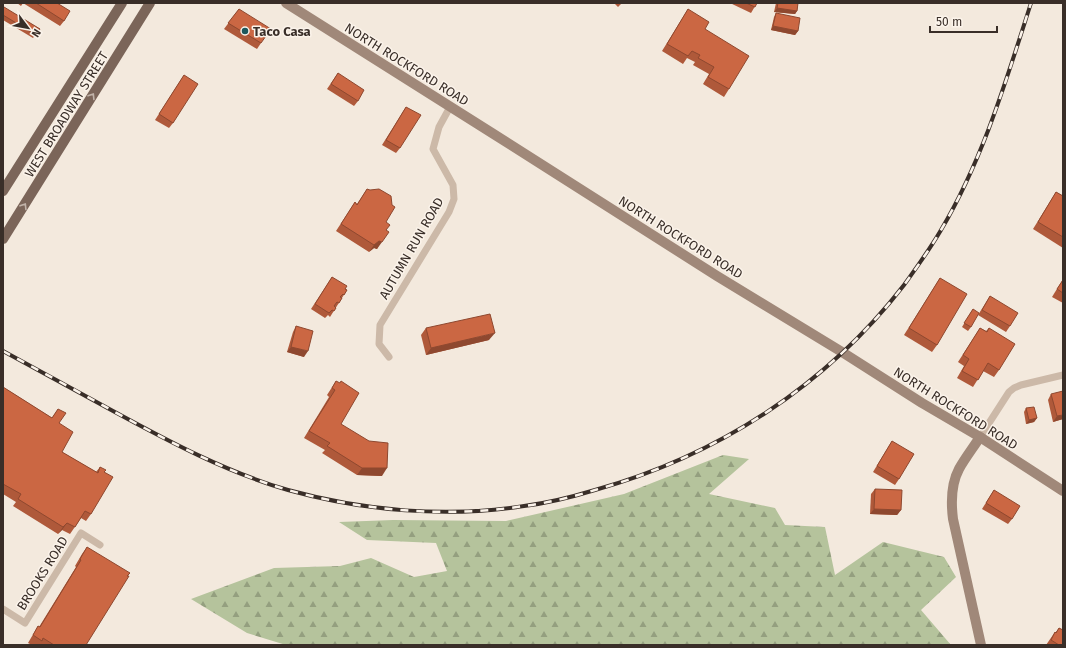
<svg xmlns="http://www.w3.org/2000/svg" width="1066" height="648" viewBox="0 0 1066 648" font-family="'Fira Sans',sans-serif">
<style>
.forest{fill:url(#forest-firs)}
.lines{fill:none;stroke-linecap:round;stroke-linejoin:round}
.street{stroke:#ccb9a8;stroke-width:7}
.secondary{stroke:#a08879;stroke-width:10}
.primary{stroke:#7b6559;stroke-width:10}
.rail-casing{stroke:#392e28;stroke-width:4}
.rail{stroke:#fbf3ea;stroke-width:2.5;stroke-dasharray:8;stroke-linecap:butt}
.wall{fill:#af593a}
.shaded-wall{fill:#8e482f}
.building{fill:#cb6743;stroke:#8e482f}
.oneway{stroke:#c1b3a9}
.poi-dot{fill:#1c575c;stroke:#fbf3ea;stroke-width:1.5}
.labels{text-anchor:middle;stroke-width:3;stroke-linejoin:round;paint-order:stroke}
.poi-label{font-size:13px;font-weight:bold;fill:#392e28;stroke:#fbf3ea;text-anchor:start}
.street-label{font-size:13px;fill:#392e28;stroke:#fbf3ea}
</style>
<defs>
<pattern id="forest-firs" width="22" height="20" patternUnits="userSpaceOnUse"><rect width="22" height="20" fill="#b5c39c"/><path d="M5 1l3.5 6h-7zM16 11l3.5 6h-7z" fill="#949f7f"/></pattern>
</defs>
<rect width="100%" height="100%" fill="#f3e9dd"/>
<polygon class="forest" points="723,455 749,459 709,494 775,508 785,525 825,527 835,575 883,542 944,557 956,577 921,610 951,645 286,645 247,633 191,599 274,568 340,566 371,558 414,577 447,571 436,543 367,540 339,522 393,520 506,521 624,494"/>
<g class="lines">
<g class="street">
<polyline points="389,357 379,344 380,325 449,212 454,199 453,185 433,149 439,127 450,107"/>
<polyline points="980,437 1009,392 1014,388 1021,385 1063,375"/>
<polyline points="3,609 25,623 81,533 100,545"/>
</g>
<g class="secondary">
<polyline points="286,3 492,133 717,276 842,352 922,403 980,437 1063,491"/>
<path d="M980,437C973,448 965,458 959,469C951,484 951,503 953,519L981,645"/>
</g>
<g class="primary">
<polyline points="3,191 122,3"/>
<polyline points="3,239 150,3"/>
</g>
<defs>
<path id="rail" d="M3,351C40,371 77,391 113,411C170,442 226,472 288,490C364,511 446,518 524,506C548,503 572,497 595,490C717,456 826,386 904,285C917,267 930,249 941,230C983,159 1006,81 1031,3"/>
</defs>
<use href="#rail" class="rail-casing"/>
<use href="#rail" class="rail"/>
</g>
<g class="wall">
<polygon points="17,3 57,3 64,21 60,26 23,3 21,6"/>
<polygon points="614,3 622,3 618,7"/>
<polygon points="730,3 757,3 751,13"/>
<polygon points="776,3 798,3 797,11 795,14 774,12"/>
<polygon points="3,9 40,29 33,38 3,20"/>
<polygon points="239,9 261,43 257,49 224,29"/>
<polygon points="688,9 705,29 729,89 724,97 703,84 709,74 693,65 695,62 687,58 683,64 662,51"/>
<polygon points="776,13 798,31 795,35 771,30 774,17"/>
<polygon points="338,73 358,101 354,106 327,89"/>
<polygon points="184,75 173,123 169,128 155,120"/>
<polygon points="406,107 400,148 396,153 382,145"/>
<polygon points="367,189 386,222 386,230 377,249 374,248 369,252 336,231 355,202 357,204"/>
<polygon points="1056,192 1063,196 1063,248 1033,229"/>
<polygon points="332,277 347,290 330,317 328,315 325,318 311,309"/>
<polygon points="940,278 937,345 932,352 904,335"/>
<polygon points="1063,279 1063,303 1052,297"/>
<polygon points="990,296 1010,326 1006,332 978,315"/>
<polygon points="973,309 971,327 968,331 962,327"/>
<polygon points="296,326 304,357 287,352 293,332"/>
<polygon points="426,328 489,340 426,355 421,335"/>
<polygon points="980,328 986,331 989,328 999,370 994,377 983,371 973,387 957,378 964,366 958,362"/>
<polygon points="336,381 341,424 382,476 357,475 322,453 325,450 304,438 329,397 327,395"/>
<polygon points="3,387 52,418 58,409 62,452 96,472 100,467 104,472 91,514 86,521 81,518 70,534 62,530 58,534 13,506 16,502 3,494"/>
<polygon points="1051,394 1063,419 1053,422 1048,400"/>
<polygon points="1026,408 1037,418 1034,422 1026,424 1024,412"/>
<polygon points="892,441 899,479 895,485 873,472"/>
<polygon points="875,489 901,510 897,515 870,514 871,494"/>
<polygon points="994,490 1012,519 1008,524 982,509"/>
<polygon points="87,547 86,645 32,645 28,643 38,626 39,627 76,567 75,566 82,554"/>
<polygon points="1059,628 1062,630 1063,629 1063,645 1046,645 1055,632 1055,633"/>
</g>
<g class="shaded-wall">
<polygon points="777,8 797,11 795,14 774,12"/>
<polygon points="773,26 798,31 795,35 771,30"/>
<polygon points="379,241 382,242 377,249 374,248 369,252 374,245"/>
<polygon points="495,333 489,340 426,355 431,348"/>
<polygon points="291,347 308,351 304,357 287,352"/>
<polygon points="1063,415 1063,419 1053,422 1057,416"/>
<polygon points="1037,418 1034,422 1026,424 1029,420"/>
<polygon points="362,468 387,468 382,476 357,475"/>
<polygon points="874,509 901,510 897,515 870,514"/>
<polygon points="67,523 62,530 58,534 63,527"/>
</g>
<g class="building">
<polygon points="36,3 57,3 70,11 64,21"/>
<polygon points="746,3 757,3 755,7"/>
<polygon points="778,3 798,3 797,11 777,8"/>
<polygon points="4,7 40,29 36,35 3,15 3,9"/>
<polygon points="239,9 271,29 261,43 228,23"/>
<polygon points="688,9 709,22 705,29 749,56 729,89 708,77 714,67 698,58 700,55 692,51 688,56 667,44"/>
<polygon points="776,13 800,18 798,31 773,26"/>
<polygon points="338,73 364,90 358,101 331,84"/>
<polygon points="184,75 198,84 173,123 159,114"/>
<polygon points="406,107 421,115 400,148 386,140"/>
<polygon points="367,189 370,190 379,189 391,196 392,205 395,207 386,222 390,225 386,230 389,232 382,242 379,241 374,245 341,224 355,202 357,205"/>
<polygon points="1056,192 1063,196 1063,237 1038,222"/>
<polygon points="332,277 347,286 345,289 347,290 344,295 343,294 340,297 342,298 339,303 337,302 334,306 336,308 334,311 332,310 329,313 315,304"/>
<polygon points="940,278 967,294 937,345 909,328"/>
<polygon points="1063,280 1063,293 1057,289"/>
<polygon points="990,296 1018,313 1010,326 982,310"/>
<polygon points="973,309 979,313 971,327 964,323"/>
<polygon points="490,314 495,333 431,348 426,328"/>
<polygon points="296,326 313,331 308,351 291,347"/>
<polygon points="980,328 987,332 989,328 1015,344 999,370 988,363 978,380 962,371 969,359 963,355"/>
<polygon points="336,381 340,383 341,381 359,393 341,424 369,441 388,443 387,468 362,468 327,446 330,443 309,431 335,390 332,388"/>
<polygon points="3,387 52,418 58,409 66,413 59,423 73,432 62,452 98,473 100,467 106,470 104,472 113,477 91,514 85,511 75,527 67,523 63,527 18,499 21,494 3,484"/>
<polygon points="1063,391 1063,415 1057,416 1051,394"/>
<polygon points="1034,407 1037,418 1029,420 1026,408"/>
<polygon points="892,441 914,454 899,479 877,466"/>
<polygon points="875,489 902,490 901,510 874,509"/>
<polygon points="994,490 1020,506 1012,519 986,503"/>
<polygon points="87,547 130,573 127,576 129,576 86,645 54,645 43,638 42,641 33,635 38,626 40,627 81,560 80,559"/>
<polygon points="1059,628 1063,630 1063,645 1059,645 1051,640 1055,632 1056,633"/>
</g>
<defs><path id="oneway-chevron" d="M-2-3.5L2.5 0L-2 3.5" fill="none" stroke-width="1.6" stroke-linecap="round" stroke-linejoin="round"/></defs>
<g class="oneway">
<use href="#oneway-chevron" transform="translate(92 96) rotate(-58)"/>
<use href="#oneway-chevron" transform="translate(24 206) rotate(-58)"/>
</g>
<circle class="poi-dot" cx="245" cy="31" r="4"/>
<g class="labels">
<g class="poi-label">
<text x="253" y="36">Taco Casa</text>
</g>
<g class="street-label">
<text transform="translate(407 64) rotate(32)" y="5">NORTH ROCKFORD ROAD</text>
<text transform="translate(66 114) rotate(-58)" y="5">WEST BROADWAY STREET</text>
<text transform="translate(681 237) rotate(32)" y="5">NORTH ROCKFORD ROAD</text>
<text transform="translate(411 248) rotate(-60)" y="5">AUTUMN RUN ROAD</text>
<text transform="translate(956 408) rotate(32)" y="5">NORTH ROCKFORD ROAD</text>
<text transform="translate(42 573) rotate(-58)" y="5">BROOKS ROAD</text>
</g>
</g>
<rect width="1066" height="648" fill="none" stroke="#392e28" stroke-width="8"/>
<g transform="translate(28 28) rotate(122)" stroke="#fbf3ea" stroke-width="3" paint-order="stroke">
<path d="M0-3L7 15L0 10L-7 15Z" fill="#392e28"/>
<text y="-6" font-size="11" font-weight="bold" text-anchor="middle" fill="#392e28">N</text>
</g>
<path d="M930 26v6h67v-6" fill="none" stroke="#392e28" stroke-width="2"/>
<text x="936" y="26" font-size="12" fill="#392e28" stroke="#fbf3ea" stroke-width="3" paint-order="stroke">50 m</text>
</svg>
